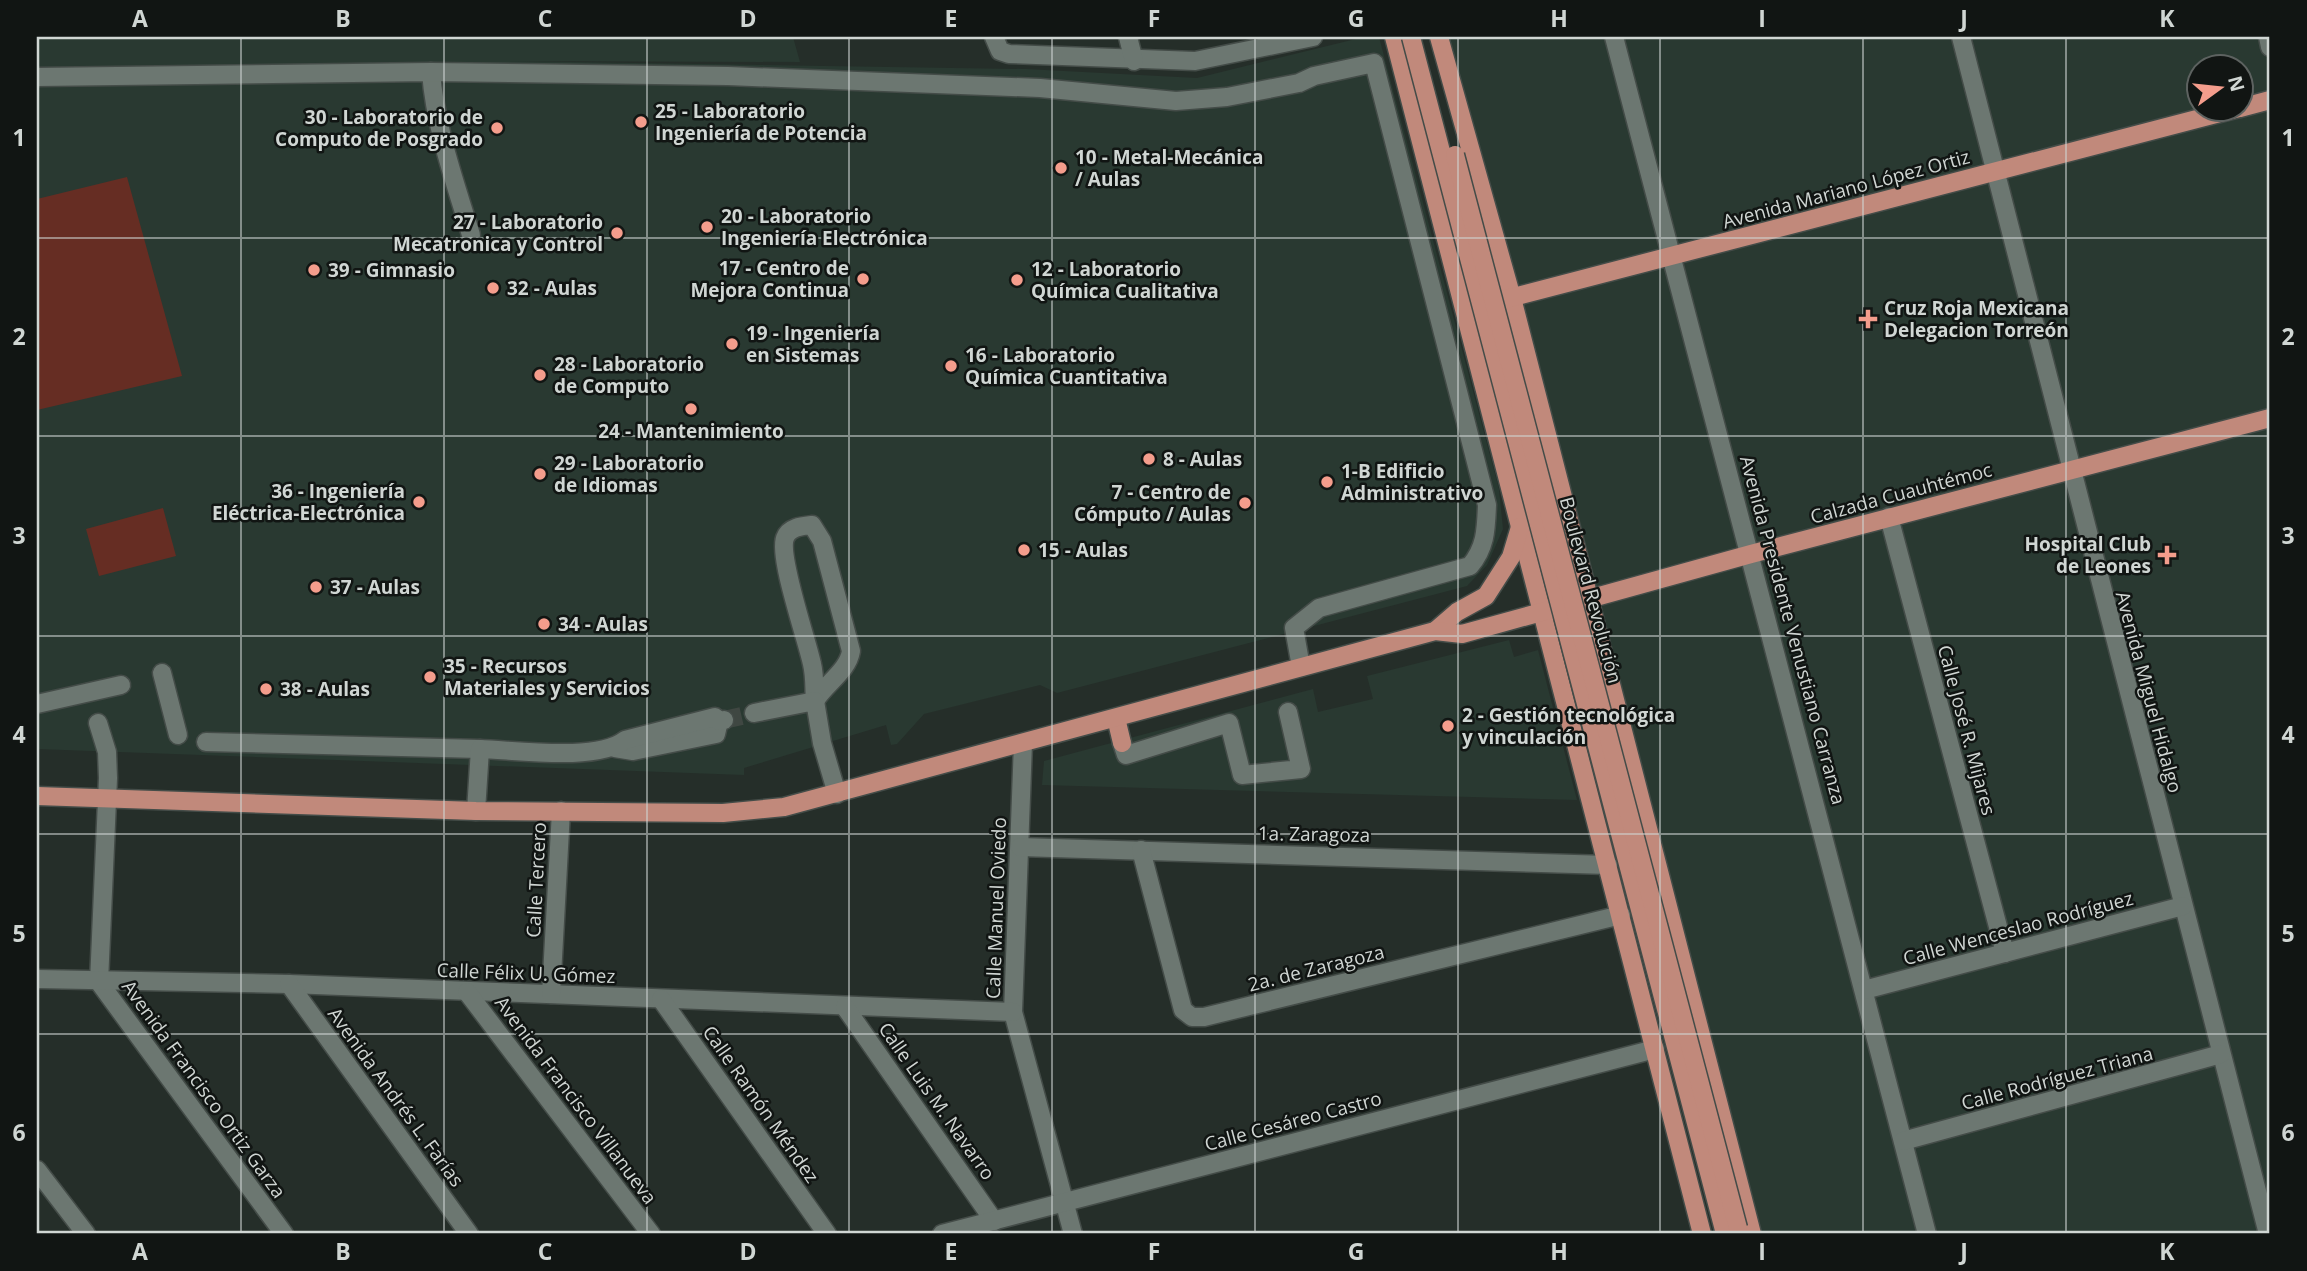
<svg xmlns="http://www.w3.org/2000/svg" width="2307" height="1271" viewBox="0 0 2307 1271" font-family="'Open Sans',sans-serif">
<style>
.built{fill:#293931;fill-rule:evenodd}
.green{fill:#662d23}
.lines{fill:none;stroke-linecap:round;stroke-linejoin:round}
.minor-tunnel{stroke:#3f4742;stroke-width:18;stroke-dasharray:18 9;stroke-linecap:butt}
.minor-casing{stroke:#444c48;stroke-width:21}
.major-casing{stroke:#444c48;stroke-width:21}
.minor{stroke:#6c7771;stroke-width:18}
.major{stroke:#c1897b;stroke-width:18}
.major-bridge-casing{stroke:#444c48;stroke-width:21;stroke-linecap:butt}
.major-bridge{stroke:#c1897b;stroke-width:18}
.grid{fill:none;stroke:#d0d6d3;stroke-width:2;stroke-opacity:0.55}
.poi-dot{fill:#f49d8c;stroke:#111513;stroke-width:2.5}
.labels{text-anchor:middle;stroke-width:5;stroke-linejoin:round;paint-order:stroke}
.poi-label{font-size:19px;font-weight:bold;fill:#d0d6d3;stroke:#111513;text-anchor:start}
.street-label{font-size:19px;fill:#d0d6d3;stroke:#111513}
.neatline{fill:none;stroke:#d0d6d3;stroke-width:2.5}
.grid-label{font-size:23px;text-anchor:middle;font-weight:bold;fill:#d0d6d3}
</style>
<rect width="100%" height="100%" fill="#252e29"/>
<g class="built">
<polygon points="37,37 793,37 800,62 503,61 1026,69 1197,78 1364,37 1379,37 1499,489 1503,529 1487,565 1467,586 1057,693 1040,685 924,714 897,744 891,745 886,725 744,768 744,775 37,749"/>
<path d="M1432,37H2270V1234H1750ZM2198,66H2240V108H2198Z"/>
<polygon points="1509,640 1514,657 1538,650 1577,800 1042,785 1044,761 1313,689 1318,712 1373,699 1367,676"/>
</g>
<g class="green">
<polygon points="127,177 182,376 37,410 37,199"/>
<polygon points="163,508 176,556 99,576 86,529"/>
</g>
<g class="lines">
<polyline class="minor-tunnel" points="724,720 754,713"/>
<defs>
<g id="minor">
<polyline points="994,37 1000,51 1009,54 1195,61 1313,37"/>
<polyline points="1128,37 1134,61"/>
<polyline points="1614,37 1927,1234"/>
<polyline points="1961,37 2268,1234"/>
<polyline points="2268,37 2270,47"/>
<path d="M431,72C435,127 455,182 471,235"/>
<path d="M37,77L431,72L728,76L1040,88L1176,101L1227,97L1299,83L1314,76L1374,63L1487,505C1486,529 1486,547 1470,566L1319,608L1294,628L1301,667"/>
<polyline points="1889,517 2005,953"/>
<path d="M812,525L822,541L851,651C848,671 825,684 815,701C814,689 815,676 812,664C807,640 778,557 785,538C789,527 802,526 812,525Z"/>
<polyline points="162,673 178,735"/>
<polyline points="37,704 121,685"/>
<polyline points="754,713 815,701 822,743 837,794"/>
<polyline points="98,723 107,752 108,778 99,982 284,1234"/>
<polyline points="206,742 480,749"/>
<polyline points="1023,743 1013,1012 1073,1234"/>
<polyline points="1122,743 1126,755 1229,723 1242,775 1301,769 1288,712"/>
<polyline points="615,748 633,751 716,734 719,721"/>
<path d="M476,811L480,749C516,750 597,762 625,740L715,717L719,721L724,720"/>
<polyline points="1020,847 1608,865"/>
<polyline points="1141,850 1183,1010 1192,1017 1204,1017 1621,915"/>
<polyline points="37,979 289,984 1013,1012"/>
<polyline points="289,984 469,1234"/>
<polyline points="1864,990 2183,906"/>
<polyline points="467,992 651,1234"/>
<polyline points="551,994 561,811"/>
<polyline points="661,999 827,1234"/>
<polyline points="845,1007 994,1221"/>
<polyline points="1903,1141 2221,1054"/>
<polyline points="37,1170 86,1234"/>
<polyline points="942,1234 1655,1049"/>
</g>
<g id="major">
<polyline points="1394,37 1702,1234"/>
<polyline points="1439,37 1512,298 1752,1234"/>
<polyline points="2240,108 2270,100"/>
<polyline points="1502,300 2239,108"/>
<polyline points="1435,631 1457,612 1486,596 1511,557 1520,527"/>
<polyline points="1116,718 1122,743"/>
<polyline points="37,796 476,811 723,813 784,807 1435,631 1462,634 1751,554 2270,418"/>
</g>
</defs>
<use href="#minor" class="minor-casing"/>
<use href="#major" class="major-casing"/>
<use href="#minor" class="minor"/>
<use href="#major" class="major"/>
<defs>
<g id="major-bridge">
<polyline points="1411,37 1724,1230"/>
<polyline points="1455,155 1738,1228"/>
</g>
</defs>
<use href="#major-bridge" class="major-bridge-casing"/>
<use href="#major-bridge" class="major-bridge"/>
</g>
<path class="grid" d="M241,37V1234M444,37V1234M647,37V1234M849,37V1234M1052,37V1234M1255,37V1234M1458,37V1234M1660,37V1234M1863,37V1234M2066,37V1234M37,238H2270M37,436H2270M37,636H2270M37,834H2270M37,1034H2270"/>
<g class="poi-dot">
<circle cx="641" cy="122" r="7"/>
<circle cx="497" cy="128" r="7"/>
<circle cx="1061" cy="168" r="7"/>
<circle cx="707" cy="227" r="7"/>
<circle cx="617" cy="233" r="7"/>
<circle cx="314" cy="270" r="7"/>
<circle cx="863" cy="279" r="7"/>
<circle cx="1017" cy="280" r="7"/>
<circle cx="493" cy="288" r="7"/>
<path d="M1864.5 308.5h7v7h7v7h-7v7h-7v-7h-7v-7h7z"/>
<circle cx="732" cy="344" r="7"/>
<circle cx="951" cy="366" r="7"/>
<circle cx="540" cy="375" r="7"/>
<circle cx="691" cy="409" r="7"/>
<circle cx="1149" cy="459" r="7"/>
<circle cx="540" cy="474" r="7"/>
<circle cx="1327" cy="482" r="7"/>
<circle cx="419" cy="502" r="7"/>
<circle cx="1245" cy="503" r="7"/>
<circle cx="1024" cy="550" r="7"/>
<path d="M2163.5 544.5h7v7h7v7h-7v7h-7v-7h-7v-7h7z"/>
<circle cx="316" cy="587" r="7"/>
<circle cx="544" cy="624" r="7"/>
<circle cx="430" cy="677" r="7"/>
<circle cx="266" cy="689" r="7"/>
<circle cx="1448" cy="726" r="7"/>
</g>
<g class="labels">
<g class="poi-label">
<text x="655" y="118">25 - Laboratorio<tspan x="655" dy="22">Ingeniería de Potencia</tspan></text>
<text x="483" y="124" text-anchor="end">30 - Laboratorio de<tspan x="483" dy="22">Computo de Posgrado</tspan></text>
<text x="1075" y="164">10 - Metal-Mecánica<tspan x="1075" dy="22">/ Aulas</tspan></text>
<text x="721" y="223">20 - Laboratorio<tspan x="721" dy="22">Ingeniería Electrónica</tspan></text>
<text x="603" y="229" text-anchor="end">27 - Laboratorio<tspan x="603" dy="22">Mecatronica y Control</tspan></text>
<text x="849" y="275" text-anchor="end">17 - Centro de<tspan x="849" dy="22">Mejora Continua</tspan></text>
<text x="1031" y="276">12 - Laboratorio<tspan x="1031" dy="22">Química Cualitativa</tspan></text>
<text x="328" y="277">39 - Gimnasio</text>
<text x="507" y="295">32 - Aulas</text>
<text x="1884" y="315">Cruz Roja Mexicana<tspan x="1884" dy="22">Delegacion Torreón</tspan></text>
<text x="746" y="340">19 - Ingeniería<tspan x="746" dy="22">en Sistemas</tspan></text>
<text x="965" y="362">16 - Laboratorio<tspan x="965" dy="22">Química Cuantitativa</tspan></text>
<text x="554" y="371">28 - Laboratorio<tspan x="554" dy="22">de Computo</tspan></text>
<text x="691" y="438" text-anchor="middle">24 - Mantenimiento</text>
<text x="1163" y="466">8 - Aulas</text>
<text x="554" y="470">29 - Laboratorio<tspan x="554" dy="22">de Idiomas</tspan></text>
<text x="1341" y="478">1-B Edificio<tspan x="1341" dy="22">Administrativo</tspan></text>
<text x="405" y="498" text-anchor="end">36 - Ingeniería<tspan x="405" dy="22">Eléctrica-Electrónica</tspan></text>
<text x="1231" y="499" text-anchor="end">7 - Centro de<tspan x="1231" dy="22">Cómputo / Aulas</tspan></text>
<text x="2151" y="551" text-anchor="end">Hospital Club<tspan x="2151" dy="22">de Leones</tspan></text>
<text x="1038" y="557">15 - Aulas</text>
<text x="330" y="594">37 - Aulas</text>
<text x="558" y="631">34 - Aulas</text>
<text x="444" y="673">35 - Recursos<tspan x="444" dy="22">Materiales y Servicios</tspan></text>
<text x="280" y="696">38 - Aulas</text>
<text x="1462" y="722">2 - Gestión tecnológica<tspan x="1462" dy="22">y vinculación</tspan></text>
</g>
<g class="street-label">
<text transform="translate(1846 189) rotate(-15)" y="7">Avenida Mariano López Ortiz</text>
<text transform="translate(1901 493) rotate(-15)" y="7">Calzada Cuauhtémoc</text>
<text transform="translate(1591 590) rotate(75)" y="7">Boulevard Revolución</text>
<text transform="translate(1793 630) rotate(75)" y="7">Avenida Presidente Venustiano Carranza</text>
<text transform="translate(2149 692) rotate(75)" y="7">Avenida Miguel Hidalgo</text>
<text transform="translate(1967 730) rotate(75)" y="7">Calle José R. Mijares</text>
<text transform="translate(1314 834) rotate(1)" y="7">1a. Zaragoza</text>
<text transform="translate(536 880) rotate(-87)" y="7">Calle Tercero</text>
<text transform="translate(996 908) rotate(-88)" y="7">Calle Manuel Oviedo</text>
<text transform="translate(2018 928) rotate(-15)" y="7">Calle Wenceslao Rodríguez</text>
<text transform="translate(1316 968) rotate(-14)" y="7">2a. de Zaragoza</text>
<text transform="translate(526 973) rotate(2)" y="7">Calle Félix U. Gómez</text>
<text transform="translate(2057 1078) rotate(-15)" y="7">Calle Rodríguez Triana</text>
<text transform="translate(204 1089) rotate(54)" y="7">Avenida Francisco Ortiz Garza</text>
<text transform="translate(396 1097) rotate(54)" y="7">Avenida Andrés L. Farías</text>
<text transform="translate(576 1100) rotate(53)" y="7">Avenida Francisco Villanueva</text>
<text transform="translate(937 1101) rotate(55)" y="7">Calle Luis M. Navarro</text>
<text transform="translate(761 1104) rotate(55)" y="7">Calle Ramón Méndez</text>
<text transform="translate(1293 1121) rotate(-15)" y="7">Calle Cesáreo Castro</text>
</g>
</g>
<rect width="2307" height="1271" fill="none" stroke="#111513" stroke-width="77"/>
<g transform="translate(2220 88) rotate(75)"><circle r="33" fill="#111513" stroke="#5d6260" stroke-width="2"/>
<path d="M0-5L12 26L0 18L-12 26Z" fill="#f49d8c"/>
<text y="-10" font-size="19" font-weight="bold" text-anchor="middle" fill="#d0d6d3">N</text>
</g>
<rect x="38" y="38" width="2230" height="1194" class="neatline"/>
<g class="grid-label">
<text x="140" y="27">A</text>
<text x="343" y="27">B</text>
<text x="545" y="27">C</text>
<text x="748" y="27">D</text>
<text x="951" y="27">E</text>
<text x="1154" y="27">F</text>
<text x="1356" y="27">G</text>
<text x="1559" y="27">H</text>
<text x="1762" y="27">I</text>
<text x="1964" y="27">J</text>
<text x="2167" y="27">K</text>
<text x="19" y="146">1</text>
<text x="2288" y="146">1</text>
<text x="19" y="345">2</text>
<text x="2288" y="345">2</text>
<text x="19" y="544">3</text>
<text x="2288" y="544">3</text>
<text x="19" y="743">4</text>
<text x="2288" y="743">4</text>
<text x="19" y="942">5</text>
<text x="2288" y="942">5</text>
<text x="19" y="1141">6</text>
<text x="2288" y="1141">6</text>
<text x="140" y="1260">A</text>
<text x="343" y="1260">B</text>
<text x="545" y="1260">C</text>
<text x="748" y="1260">D</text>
<text x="951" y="1260">E</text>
<text x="1154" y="1260">F</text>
<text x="1356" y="1260">G</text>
<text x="1559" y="1260">H</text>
<text x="1762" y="1260">I</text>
<text x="1964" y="1260">J</text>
<text x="2167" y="1260">K</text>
</g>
</svg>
